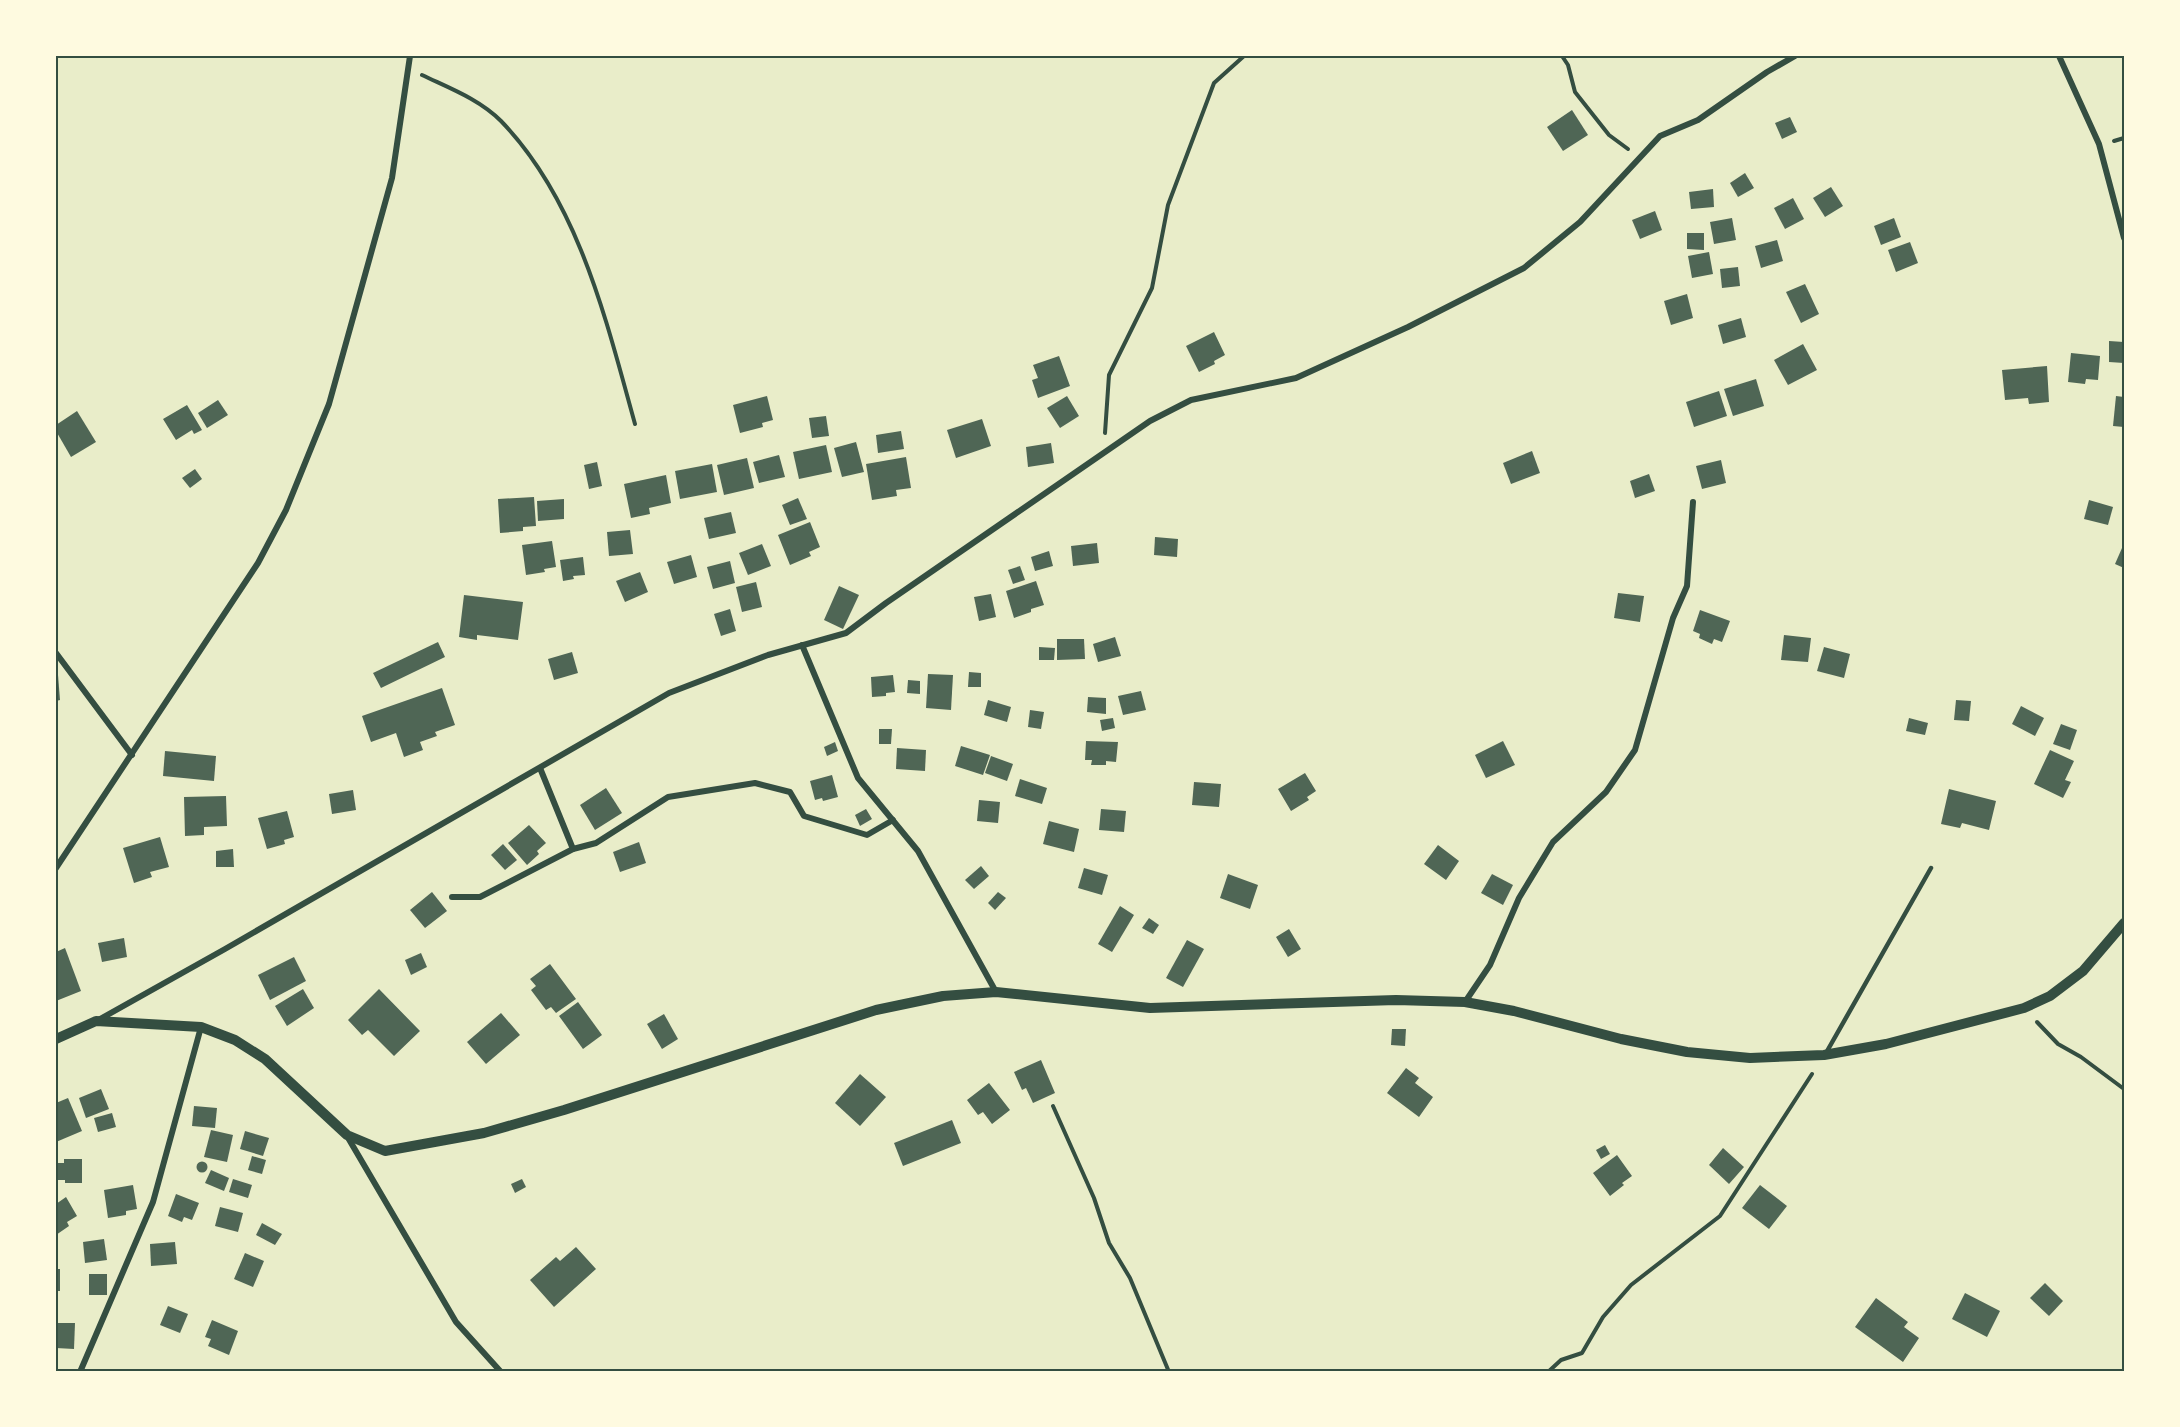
<svg xmlns="http://www.w3.org/2000/svg" width="2180" height="1427" viewBox="0 0 2180 1427" font-family="'DejaVu Sans',sans-serif">
<style>
.building{fill:#4f6655}
.lines{fill:none;stroke-linecap:round;stroke-linejoin:round}
.path{stroke:#344e41;stroke-width:4}
.service{stroke:#344e41;stroke-width:4.5}
.minor{stroke:#344e41;stroke-width:6}
.tertiary{stroke:#344e41;stroke-width:10}
.neatline{fill:none;stroke:#344e41;stroke-width:2}
</style>
<rect width="100%" height="100%" fill="#e9edc9"/>
<g class="building">
<polygon points="1572,110 1588,135 1563,151 1547,127"/>
<polygon points="1790,117 1797,132 1782,139 1775,123"/>
<polygon points="1745,173 1754,188 1738,197 1730,183"/>
<polygon points="1831,187 1843,206 1825,217 1813,198"/>
<polygon points="1713,189 1714,207 1691,209 1689,192"/>
<polygon points="1793,198 1804,219 1785,229 1774,208"/>
<polygon points="1655,211 1662,230 1640,239 1632,220"/>
<polygon points="1732,218 1736,240 1714,244 1710,222"/>
<polygon points="1894,218 1901,237 1881,245 1874,226"/>
<polygon points="1687,233 1704,233 1704,250 1687,249"/>
<polygon points="1777,240 1783,261 1761,268 1755,246"/>
<polygon points="1910,242 1918,263 1896,272 1888,250"/>
<polygon points="1709,252 1713,274 1692,278 1688,256"/>
<polygon points="1738,267 1740,286 1722,288 1720,269"/>
<polygon points="1805,284 1819,314 1801,323 1786,292"/>
<polygon points="1687,294 1693,318 1671,325 1664,301"/>
<polygon points="1741,318 1746,337 1723,344 1718,325"/>
<polygon points="1214,332 1225,355 1214,361 1215,364 1199,372 1186,346"/>
<polygon points="2109,341 2124,342 2124,363 2109,362"/>
<polygon points="1803,344 1817,370 1788,385 1774,360"/>
<polygon points="2071,353 2100,356 2098,380 2086,379 2085,384 2068,382"/>
<polygon points="1059,356 1070,386 1038,398 1032,380 1038,378 1033,365"/>
<polygon points="2047,366 2049,402 2029,404 2028,398 2005,400 2002,370"/>
<polygon points="1756,379 1764,406 1733,416 1724,389"/>
<polygon points="1719,391 1727,416 1694,427 1686,402"/>
<polygon points="767,396 773,420 762,423 763,427 740,433 733,405"/>
<polygon points="1067,396 1079,416 1060,428 1047,408"/>
<polygon points="2116,396 2124,397 2124,427 2113,426"/>
<polygon points="218,400 228,415 207,428 198,413"/>
<polygon points="187,405 202,430 194,434 192,430 176,440 163,419"/>
<polygon points="77,411 96,442 71,457 56,431 56,425"/>
<polygon points="826,416 829,436 812,438 809,418"/>
<polygon points="982,419 991,446 956,458 947,430"/>
<polygon points="901,431 904,449 878,453 876,435"/>
<polygon points="856,442 864,472 842,477 834,448"/>
<polygon points="1051,443 1054,463 1028,467 1026,447"/>
<polygon points="826,445 832,472 799,479 793,452"/>
<polygon points="1532,451 1540,473 1511,484 1503,463"/>
<polygon points="779,455 785,477 759,483 753,462"/>
<polygon points="906,457 911,488 896,490 897,496 872,500 866,464"/>
<polygon points="747,458 754,488 724,495 717,465"/>
<polygon points="1721,460 1726,483 1702,489 1696,466"/>
<polygon points="597,462 602,486 589,489 584,465"/>
<polygon points="712,464 717,492 680,499 675,471"/>
<polygon points="195,469 202,479 190,488 182,478"/>
<polygon points="1649,474 1655,491 1635,498 1630,481"/>
<polygon points="666,475 671,503 649,508 650,514 631,518 624,484"/>
<polygon points="534,497 536,526 523,527 523,531 500,533 498,499"/>
<polygon points="798,498 807,519 790,525 782,505"/>
<polygon points="564,499 564,519 538,521 537,501"/>
<polygon points="2089,500 2113,507 2108,525 2084,519"/>
<polygon points="731,512 736,533 709,539 704,518"/>
<polygon points="810,522 820,547 809,552 811,556 790,565 778,535"/>
<polygon points="630,530 633,554 609,556 607,532"/>
<polygon points="1155,537 1178,539 1177,557 1154,555"/>
<polygon points="552,541 556,567 544,569 545,572 526,575 522,545"/>
<polygon points="1097,543 1099,563 1073,566 1071,546"/>
<polygon points="762,544 771,566 748,575 739,553"/>
<polygon points="2122,548 2124,549 2124,568 2115,564"/>
<polygon points="1049,551 1053,566 1035,571 1031,557"/>
<polygon points="691,555 697,577 674,584 667,562"/>
<polygon points="583,557 585,575 573,576 574,579 563,581 560,560"/>
<polygon points="730,561 735,583 713,589 707,567"/>
<polygon points="1020,566 1025,580 1013,584 1008,570"/>
<polygon points="640,572 648,592 625,602 616,581"/>
<polygon points="1036,581 1044,605 1031,609 1031,612 1014,618 1006,591"/>
<polygon points="756,582 762,607 742,612 736,587"/>
<polygon points="839,586 859,595 843,629 824,620"/>
<polygon points="1618,593 1644,596 1640,622 1614,618"/>
<polygon points="991,594 996,617 979,621 974,597"/>
<polygon points="464,595 523,602 518,640 477,635 477,640 459,637"/>
<polygon points="730,609 736,631 721,636 714,614"/>
<polygon points="1700,610 1730,621 1722,642 1714,639 1712,644 1699,638 1700,634 1693,631"/>
<polygon points="1784,635 1811,638 1808,662 1781,660"/>
<polygon points="1115,637 1121,656 1098,662 1093,644"/>
<polygon points="1057,639 1084,639 1085,659 1057,660"/>
<polygon points="438,642 445,657 381,688 373,673"/>
<polygon points="1039,647 1055,648 1054,660 1039,660"/>
<polygon points="1824,647 1850,654 1844,678 1817,671"/>
<polygon points="572,652 578,673 554,680 548,659"/>
<polygon points="969,672 981,673 981,687 968,687"/>
<polygon points="928,674 953,675 951,710 926,708"/>
<polygon points="56,675 58,675 60,700 56,701"/>
<polygon points="893,675 895,692 886,693 886,696 872,697 871,677"/>
<polygon points="908,680 920,681 920,694 907,693"/>
<polygon points="442,688 455,725 435,732 437,736 420,742 423,750 404,757 396,733 371,742 362,716"/>
<polygon points="1141,691 1146,710 1123,715 1118,696"/>
<polygon points="1088,697 1106,698 1106,714 1087,712"/>
<polygon points="988,700 1011,707 1007,722 984,715"/>
<polygon points="1956,700 1971,701 1969,721 1954,720"/>
<polygon points="2021,706 2044,718 2035,736 2012,724"/>
<polygon points="1030,710 1044,712 1041,729 1028,727"/>
<polygon points="1113,718 1115,728 1102,731 1100,720"/>
<polygon points="1909,718 1928,723 1925,735 1906,731"/>
<polygon points="2061,724 2077,730 2070,750 2053,744"/>
<polygon points="879,729 892,729 891,744 879,744"/>
<polygon points="1086,741 1118,742 1116,762 1106,761 1106,765 1091,765 1092,760 1085,760"/>
<polygon points="1503,741 1515,765 1486,778 1475,755"/>
<polygon points="835,742 838,751 827,756 824,747"/>
<polygon points="961,746 990,755 983,775 955,766"/>
<polygon points="897,748 926,750 925,771 896,769"/>
<polygon points="2050,750 2074,761 2065,780 2071,782 2063,798 2034,784"/>
<polygon points="165,751 216,756 214,781 163,776"/>
<polygon points="991,756 1013,764 1007,781 985,773"/>
<polygon points="1305,773 1316,791 1307,797 1309,800 1291,811 1278,789"/>
<polygon points="832,775 838,797 823,801 822,798 815,800 810,781"/>
<polygon points="1020,779 1047,788 1042,804 1015,796"/>
<polygon points="1194,782 1221,784 1219,807 1192,805"/>
<polygon points="606,788 622,813 595,830 580,805"/>
<polygon points="1949,789 1996,801 1989,830 1962,823 1960,828 1941,824"/>
<polygon points="353,790 356,810 332,814 329,794"/>
<polygon points="226,796 227,826 204,827 204,835 185,836 184,797"/>
<polygon points="979,800 1000,802 998,823 977,821"/>
<polygon points="866,809 872,819 860,826 855,815"/>
<polygon points="1101,809 1126,811 1124,832 1099,830"/>
<polygon points="287,811 294,837 284,840 285,844 267,849 258,818"/>
<polygon points="1049,821 1079,829 1074,852 1043,844"/>
<polygon points="529,825 546,843 537,851 539,854 527,865 508,843"/>
<polygon points="160,837 169,867 150,872 152,877 134,883 123,848"/>
<polygon points="639,842 646,863 620,872 613,852"/>
<polygon points="503,844 517,860 505,870 491,855"/>
<polygon points="1438,845 1459,861 1446,880 1424,864"/>
<polygon points="233,849 234,867 216,867 216,851"/>
<polygon points="981,866 989,876 974,889 965,880"/>
<polygon points="1084,868 1108,875 1102,895 1078,888"/>
<polygon points="1228,874 1258,885 1250,909 1220,898"/>
<polygon points="1492,874 1513,885 1503,905 1481,893"/>
<polygon points="432,892 447,911 425,928 410,910"/>
<polygon points="998,892 1006,898 995,910 988,903"/>
<polygon points="1120,906 1134,915 1112,952 1098,944"/>
<polygon points="1149,918 1159,925 1153,934 1142,928"/>
<polygon points="1289,929 1301,949 1288,957 1276,937"/>
<polygon points="124,938 127,957 102,962 98,943"/>
<polygon points="1187,940 1204,949 1183,987 1166,978"/>
<polygon points="65,948 81,991 56,1001 56,952"/>
<polygon points="421,953 427,967 411,975 405,960"/>
<polygon points="294,957 306,981 270,1000 258,975"/>
<polygon points="550,964 576,999 556,1013 551,1007 546,1010 531,990 536,986 530,979"/>
<polygon points="303,989 314,1008 287,1026 275,1006"/>
<polygon points="379,989 420,1031 394,1056 368,1030 362,1035 348,1020"/>
<polygon points="578,1002 602,1035 583,1049 559,1016"/>
<polygon points="501,1013 520,1035 486,1064 467,1042"/>
<polygon points="664,1014 678,1039 662,1049 647,1024"/>
<polygon points="1392,1029 1406,1029 1405,1046 1391,1045"/>
<polygon points="1041,1060 1055,1093 1033,1103 1026,1088 1022,1090 1014,1072"/>
<polygon points="1406,1068 1419,1078 1415,1083 1433,1097 1419,1117 1387,1093"/>
<polygon points="860,1074 886,1097 860,1126 835,1103"/>
<polygon points="989,1083 1010,1110 992,1124 983,1112 978,1115 967,1100"/>
<polygon points="101,1089 109,1109 86,1118 79,1098"/>
<polygon points="68,1098 82,1131 56,1142 56,1103"/>
<polygon points="194,1106 217,1108 215,1128 192,1126"/>
<polygon points="112,1113 116,1127 98,1132 94,1118"/>
<polygon points="952,1120 961,1143 903,1166 894,1143"/>
<polygon points="211,1130 233,1135 227,1162 204,1157"/>
<polygon points="245,1131 269,1138 263,1156 240,1149"/>
<polygon points="1605,1145 1610,1154 1601,1159 1596,1150"/>
<polygon points="1723,1148 1744,1167 1729,1184 1709,1165"/>
<polygon points="1617,1155 1632,1176 1622,1183 1624,1185 1610,1196 1593,1173"/>
<polygon points="252,1156 266,1160 262,1174 248,1170"/>
<polygon points="64,1159 82,1159 82,1183 65,1183 65,1180 56,1180 56,1163 64,1163"/>
<circle cx="202" cy="1167" r="5.5"/>
<polygon points="211,1170 229,1178 224,1191 205,1183"/>
<polygon points="233,1179 252,1185 248,1198 229,1192"/>
<polygon points="522,1179 526,1187 515,1193 511,1184"/>
<polygon points="133,1185 137,1209 126,1211 126,1215 108,1218 104,1190"/>
<polygon points="1760,1185 1787,1206 1769,1229 1742,1208"/>
<polygon points="176,1194 199,1203 192,1220 184,1217 182,1222 168,1216"/>
<polygon points="66,1197 77,1216 67,1222 69,1226 56,1235 56,1204"/>
<polygon points="220,1207 243,1213 238,1232 215,1226"/>
<polygon points="262,1223 282,1234 275,1245 256,1235"/>
<polygon points="104,1239 107,1260 85,1263 83,1242"/>
<polygon points="175,1242 177,1264 151,1266 150,1244"/>
<polygon points="576,1247 596,1269 554,1307 530,1280 556,1257 560,1261"/>
<polygon points="245,1253 264,1261 253,1287 234,1279"/>
<rect x="56" y="1269" width="4" height="22"/>
<rect x="89" y="1274" width="18" height="21"/>
<polygon points="2045,1283 2063,1301 2049,1316 2030,1298"/>
<polygon points="1965,1293 2000,1311 1987,1337 1952,1319"/>
<polygon points="1876,1298 1908,1322 1904,1327 1919,1338 1903,1362 1855,1327"/>
<polygon points="168,1306 188,1314 180,1333 160,1325"/>
<polygon points="212,1320 238,1331 229,1355 208,1346 211,1339 205,1337"/>
<polygon points="56,1323 75,1323 74,1349 56,1348"/>
</g>
<g class="lines">
<g class="path">
<polyline points="1562,56 1568,65 1575,92 1609,135 1628,149"/>
<path d="M422,75C449,88 479,99 501,121C579,202 606,320 635,424"/>
<polyline points="2114,141 2124,138"/>
<polyline points="1105,433 1109,375 1152,288 1168,205 1214,83 1244,56"/>
<polyline points="2037,1022 2058,1044 2081,1057 2124,1089"/>
<polyline points="1053,1106 1094,1198 1109,1243 1130,1278 1169,1372"/>
<polyline points="1548,1372 1561,1360 1582,1353 1603,1317 1631,1285 1720,1216 1812,1074"/>
</g>
<polyline class="service" points="1826,1053 1931,868"/>
<g class="minor">
<polyline points="2059,56 2099,144 2124,238"/>
<polyline points="802,645 858,778 918,851 996,992"/>
<polyline points="56,653 132,755"/>
<polyline points="540,768 573,849"/>
<polyline points="56,868 258,563 286,510 329,404 392,178 410,56"/>
<polyline points="452,897 480,897 573,849 596,843 668,797 755,783 790,792 804,816 867,835 893,820"/>
<polyline points="1465,1002 1490,965 1519,898 1553,842 1606,792 1635,750 1673,618 1687,586 1693,502"/>
<polyline points="100,1019 225,949 669,693 768,655 846,633 886,603 1150,421 1191,400 1296,378 1408,327 1524,268 1580,222 1660,136 1698,120 1767,72 1795,56"/>
<polyline points="347,1136 456,1322 501,1372"/>
<polyline points="80,1372 153,1202 201,1027"/>
</g>
<polyline class="tertiary" points="56,1039 96,1021 201,1027 235,1040 265,1059 347,1135 385,1151 484,1133 564,1110 876,1010 943,996 996,992 1150,1008 1396,1000 1465,1002 1514,1011 1621,1039 1687,1052 1750,1058 1824,1055 1886,1044 2024,1008 2050,996 2083,971 2124,923"/>
</g>
<rect width="2180" height="1427" fill="none" stroke="#fefae0" stroke-width="114"/>
<rect x="57" y="57" width="2066" height="1313" class="neatline"/>
</svg>
